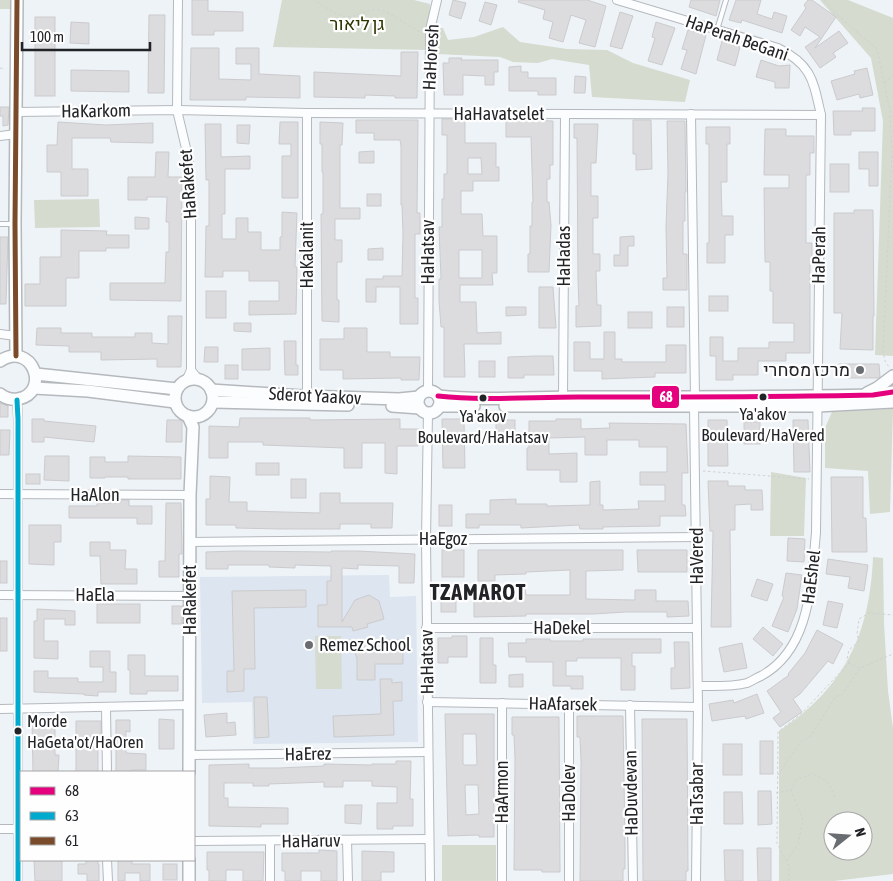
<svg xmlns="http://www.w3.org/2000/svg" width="893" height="881" viewBox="0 0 893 881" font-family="'Asap Condensed',Heebo,sans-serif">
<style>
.built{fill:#dce5f0}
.green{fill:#d5dbce;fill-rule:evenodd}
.building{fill:#dcdcde;stroke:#cbcbcd;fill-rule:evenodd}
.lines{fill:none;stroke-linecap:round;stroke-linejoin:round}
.lane-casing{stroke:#b5b9bd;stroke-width:6}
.street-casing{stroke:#b5b9bd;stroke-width:10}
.secondary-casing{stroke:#b5b9bd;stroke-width:14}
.path{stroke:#d0d1d2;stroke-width:1;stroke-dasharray:2.5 2.5;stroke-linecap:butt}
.lane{stroke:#fcfdfe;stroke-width:4}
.street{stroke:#fcfdfe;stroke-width:8}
.secondary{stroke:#fcfdfe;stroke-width:11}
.bus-1-casing{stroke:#fefefe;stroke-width:9}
.bus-2-casing{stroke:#fefefe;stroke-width:9}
.bus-3-casing{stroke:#fefefe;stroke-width:9}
.bus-1{stroke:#e5007d;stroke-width:5}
.bus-2{stroke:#00a9ce;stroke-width:5}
.bus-3{stroke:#7a4b2a;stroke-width:5}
.poi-dot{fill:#696c70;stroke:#fefefe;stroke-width:2}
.bus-dot{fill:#212326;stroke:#fefefe;stroke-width:2}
.labels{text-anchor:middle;stroke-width:4.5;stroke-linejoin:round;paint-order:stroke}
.bus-label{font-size:17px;fill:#212326;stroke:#fefefe}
.park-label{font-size:18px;fill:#2e3400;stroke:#fefefe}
.street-label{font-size:18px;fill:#212326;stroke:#fefefe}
.poi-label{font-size:18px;fill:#212326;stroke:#fefefe;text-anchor:end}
.district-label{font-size:22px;font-weight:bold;letter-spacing:1px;fill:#212326;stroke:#fefefe}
.line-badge{stroke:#fefefe;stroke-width:2}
.badge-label{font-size:14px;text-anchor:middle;font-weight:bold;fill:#fff}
</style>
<rect width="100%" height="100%" fill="#eef3f8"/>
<polygon class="built" points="389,575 390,597 416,596 418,742 253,744 252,702 202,703 200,577"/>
<g class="green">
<rect x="0" y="0" width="12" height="9"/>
<polygon points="282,0 414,0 430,4 428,50 273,47"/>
<polygon points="820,0 848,0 893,18 893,356 875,355 883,121 871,58"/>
<polygon points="503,27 520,42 567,49 607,50 633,63 690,80 685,102 592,97 589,65 552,59 538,63 513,62 500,57 437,54 435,28 443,28 448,40 474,37"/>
<polygon points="99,199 100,227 35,228 34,200"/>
<polygon points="893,409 890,512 870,514 868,471 825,468 825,428 832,412"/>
<polygon points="771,472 806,478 804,536 770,536"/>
<path d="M873,557L883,558L884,623L888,691L893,728V874L834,881H779V731C844,688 870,635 873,557ZM833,821H863V851H833Z"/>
<polygon points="315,636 341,636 342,689 316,689"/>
<rect x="442" y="845" width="54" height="36"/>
</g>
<g class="building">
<polygon points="192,0 208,0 208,11 243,12 243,31 214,31 214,35 192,35"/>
<polygon points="453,0 466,3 461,19 449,15"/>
<polygon points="519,0 587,0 606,6 595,47 579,43 586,20 571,15 563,42 549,38 553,22 543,19 545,10 518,2"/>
<polygon points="691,0 720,0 716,16 689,7"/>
<polygon points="736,0 761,0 757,14 772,19 774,12 787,16 782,33 742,20 741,23 729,20"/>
<polygon points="808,0 812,0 836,17 815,48 839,31 848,43 833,53 836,57 820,68 805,47 820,37 805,27 800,36 791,30 806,8 804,5"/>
<polygon points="485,2 497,5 491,25 479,21"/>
<polygon points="620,12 633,16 622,49 610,46"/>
<polygon points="149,15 165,15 164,93 148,93"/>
<rect x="35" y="17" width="20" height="79"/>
<polygon points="71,22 89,23 89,44 70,43"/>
<polygon points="656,22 675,28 662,65 648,61 655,38 652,37"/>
<polygon points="688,30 706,35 696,74 681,69 687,50 682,49"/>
<polygon points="722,41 740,47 735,66 717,60"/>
<polygon points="191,48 219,48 219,79 251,80 251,64 236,64 236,48 259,48 259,74 300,76 300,98 246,97 246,100 190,100"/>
<polygon points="401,52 418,52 417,98 395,98 395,96 365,95 365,98 314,97 314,72 401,76"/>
<polygon points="449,58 462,58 461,60 498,60 498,72 494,72 494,85 485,85 485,76 463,75 463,95 444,95 443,63 449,63"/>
<polygon points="761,60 779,66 790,65 789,88 775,88 775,82 756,77"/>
<polygon points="521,66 521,72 528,72 528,78 556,78 556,95 538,95 538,91 509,91 509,67"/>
<polygon points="867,68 873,95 860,98 859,94 837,100 831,81 855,74 854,71"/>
<polygon points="71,70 129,71 129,92 71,91"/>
<polygon points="575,76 586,77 585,93 574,93"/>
<polygon points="0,107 9,107 8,125 3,126 3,116 0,116"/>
<polygon points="862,108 875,108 875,131 851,131 851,135 834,135 833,111 863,111"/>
<path d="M442,119H465V143H496V167H499V181H473V191H461V214H482L483,236H497V273H492L493,285H460V302H476L477,333L501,332V344H464L465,377H444V327H441L439,301V279H441L439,227H442V199H444V174H447V135H442ZM468,158H481L482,174H468ZM459,250H482V278H459Z"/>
<polygon points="506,119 553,121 553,165 550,165 550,179 547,179 547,202 549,202 551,225 549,272 528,272 528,254 530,254 530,226 532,226 532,202 533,202 531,137 506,137"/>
<polygon points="356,120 418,120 417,213 420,213 420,234 415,234 415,298 418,298 418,324 400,324 400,287 376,287 376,302 366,302 366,279 383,279 383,276 402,276 403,234 402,205 401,205 401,146 400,140 374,140 374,133 356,133"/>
<polygon points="633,120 651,120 652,169 636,170 636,154 633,154"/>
<polygon points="667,121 685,121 686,192 685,192 685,221 683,221 683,254 687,254 687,290 663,290 663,278 667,278 666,227 668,173"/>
<polygon points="58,122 106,125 153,123 153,143 111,142 110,138 72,138 72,169 88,169 88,196 61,196 61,172 47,172 47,145 57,145"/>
<polygon points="280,122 298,122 298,198 282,198 282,156 291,156 291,144 279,144"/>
<polygon points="320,122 343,123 342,145 340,145 340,208 360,208 360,219 335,219 335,240 342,240 342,262 337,262 337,300 339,300 339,322 322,321 321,214 323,214 323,172 322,172 322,144 320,144"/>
<polygon points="205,124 221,124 221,157 250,156 250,169 225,169 225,214 222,214 222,239 236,239 236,218 248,218 248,232 261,232 261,250 280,250 280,237 282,237 282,212 297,213 295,267 297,267 296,314 249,315 249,301 279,301 279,281 249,281 249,271 223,271 223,277 205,277 206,226 209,226 209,180 206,180"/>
<polygon points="574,124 598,124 596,163 591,163 591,196 598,196 598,218 593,218 593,254 600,254 600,271 596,271 597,305 601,305 601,326 576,327 576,306 579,306 578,280 577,138 574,138"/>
<polygon points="237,125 250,125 249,144 237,143"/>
<polygon points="706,127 730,127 730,144 727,144 727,182 721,182 722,216 733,216 733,235 725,235 725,263 707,263 707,243 709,243 709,144 706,144"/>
<polygon points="765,129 786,129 786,136 814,136 814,153 810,153 810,175 806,175 806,243 812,243 812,264 810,264 810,353 786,353 786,361 758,361 758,375 733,375 733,380 716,380 716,356 710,356 710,337 723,337 723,361 738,361 738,348 769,348 769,342 794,342 794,323 773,323 773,291 770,291 770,262 765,262 764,188 789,188 789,175 764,175"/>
<polygon points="374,151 374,163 359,163 359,152"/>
<polygon points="156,152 169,152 168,177 182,177 181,301 110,300 110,283 165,283 166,252 169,252 169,222 166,222 167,197 147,197 147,200 128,200 128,177 155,177"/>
<polygon points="859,152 878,152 878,186 869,186 869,169 859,169"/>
<rect x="830" y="164" width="19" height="28"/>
<rect x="367" y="194" width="14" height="12"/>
<polygon points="854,210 873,210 874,316 873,316 873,350 840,349 842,313 834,313 834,213 854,213"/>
<polygon points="135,217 149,218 149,229 135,229"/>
<polygon points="61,230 107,231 106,235 129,235 129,248 106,248 106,251 79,251 79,278 66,278 66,306 25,306 25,284 40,284 40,257 61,257"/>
<polygon points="634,236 634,246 628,246 628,266 614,266 614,255 620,255 620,237"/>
<polygon points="0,237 8,237 6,304 0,304"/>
<polygon points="383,248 383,260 368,260 368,249"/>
<polygon points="539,287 553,287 556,328 539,328"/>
<rect x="206" y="291" width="20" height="27"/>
<rect x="709" y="296" width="19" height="15"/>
<polygon points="506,307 526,307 526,315 506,316"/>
<rect x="667" y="307" width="17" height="20"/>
<rect x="628" y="312" width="24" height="16"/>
<polygon points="168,316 182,316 181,367 157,367 157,359 101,360 101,352 69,352 69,346 36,345 37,328 61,328 61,333 92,333 92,337 135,337 135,333 152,333 152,343 168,344"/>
<polygon points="234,323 251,323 251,332 234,331"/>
<polygon points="344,328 367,328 367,352 390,352 390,357 420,357 419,380 401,380 401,378 343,379 343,370 320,370 320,339 344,339"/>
<polygon points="604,332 615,332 615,359 622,359 622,362 666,362 666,345 686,345 686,373 655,373 655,377 602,379 602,371 574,371 574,342 590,342 590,359 604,359"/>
<polygon points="284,341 296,341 296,365 298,365 298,375 285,375"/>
<polygon points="205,347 218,347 218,362 204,362"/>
<polygon points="270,348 270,370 242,370 242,349"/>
<polygon points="536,356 553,356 554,375 524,375 524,378 508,378 508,357"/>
<rect x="479" y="361" width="16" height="16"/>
<polygon points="839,364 879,364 880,377 878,378 848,378 841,372"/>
<rect x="225" y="365" width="13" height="14"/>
<polygon points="0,403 8,406 8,417 0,417"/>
<polygon points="240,418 310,418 310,420 400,419 400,429 419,429 418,446 397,446 397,474 385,473 385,443 362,443 362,468 344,468 344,448 263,445 263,442 228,442 228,458 209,458 209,426 239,427"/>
<polygon points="32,419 44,419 44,421 96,426 94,442 44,437 44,442 32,442"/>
<polygon points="442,419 464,419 465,468 443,468"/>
<polygon points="556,419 581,419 581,429 610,428 609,423 686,424 688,473 682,473 682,505 685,505 686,516 660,516 660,526 603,527 603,529 580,529 579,525 521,528 521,525 479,525 479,528 466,528 466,514 490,514 490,500 516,499 516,504 547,504 547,506 590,505 590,482 600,481 600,505 603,505 603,510 639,509 638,501 665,501 665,485 640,485 640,472 667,472 667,447 639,447 639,440 607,440 607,455 585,455 585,437 549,438 549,454 577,453 577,482 560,482 560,470 527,470 527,448 529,448 529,421 556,421"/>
<polygon points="167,420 182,420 182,442 166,442"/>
<rect x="496" y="420" width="19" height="24"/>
<polygon points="708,420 727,420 728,466 708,466"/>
<polygon points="793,420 808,420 810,472 794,472"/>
<rect x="744" y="422" width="16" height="22"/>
<polygon points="0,430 10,430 9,455 0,455"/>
<polygon points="45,456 69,456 69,481 44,480"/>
<polygon points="128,456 181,457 181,479 128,479 128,477 105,477 105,478 90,478 90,457 105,457 105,462 128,462"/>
<rect x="256" y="463" width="23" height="12"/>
<rect x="26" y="474" width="14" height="10"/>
<polygon points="210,476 230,477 229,502 247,502 247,511 320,513 320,493 340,493 340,503 393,503 392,528 371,528 371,524 340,524 340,529 280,529 236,528 236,525 206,525 206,499 210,499"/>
<polygon points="831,477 863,477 863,518 866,518 867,552 832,552"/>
<rect x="291" y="479" width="15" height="19"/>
<polygon points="708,481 728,481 728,486 745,486 745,490 762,490 763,510 751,510 751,504 735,505 735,530 730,530 731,627 711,627 713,531 710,531"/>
<polygon points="120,500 129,500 129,506 152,506 152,524 137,524 137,518 69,518 69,506 97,506 97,503 120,503"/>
<polygon points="166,503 181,503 182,554 179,554 179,577 159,577 159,561 165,561"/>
<rect x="439" y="505" width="13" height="21"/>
<polygon points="29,525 61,525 61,542 54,542 54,565 29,564"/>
<polygon points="788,538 805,539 804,562 787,561"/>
<polygon points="90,542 110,542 110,550 126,550 125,569 137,569 137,584 101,584 100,556 90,556"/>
<rect x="442" y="550" width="22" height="27"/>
<polygon points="478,550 623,550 623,570 586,571 586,599 635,600 635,590 656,590 656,601 688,601 689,616 667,617 667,612 626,612 593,614 526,614 526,616 474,617 474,597 502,597 502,589 525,589 526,595 570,595 570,570 526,572 526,574 495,575 495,581 478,581"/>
<polygon points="637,550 687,550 687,572 638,572"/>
<polygon points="237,551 331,552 331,551 358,551 415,554 414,583 399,583 399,566 358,565 358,569 342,568 342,622 355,600 369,595 379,601 384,619 367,624 368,627 353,631 352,627 318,627 318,605 327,605 327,581 331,581 331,566 295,565 295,568 269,567 269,565 228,565 228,569 206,569 206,552"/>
<polygon points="828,559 868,565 864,591 848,588 850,577 826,574"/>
<rect x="0" y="561" width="7" height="22"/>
<polygon points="786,573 802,575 797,609 788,632 772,626 784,597 782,596"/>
<polygon points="757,579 773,584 767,601 751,596"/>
<polygon points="306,590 306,607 254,608 255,669 244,669 244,691 227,692 227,671 234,671 232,591"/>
<rect x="441" y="593" width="15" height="19"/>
<polygon points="828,601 843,604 837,628 823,625"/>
<rect x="97" y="604" width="43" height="19"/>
<rect x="172" y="606" width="10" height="18"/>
<polygon points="37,609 75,611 75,625 65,625 65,619 44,619 44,641 58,641 58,659 34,658 34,621 37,621"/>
<rect x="0" y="618" width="7" height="33"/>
<polygon points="763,627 783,644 773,656 753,639"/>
<polygon points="817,630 843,644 833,664 828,661 800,694 793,699 802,712 780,727 773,718 781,712 767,691 789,675 788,674 805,653"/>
<polygon points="452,636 467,636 467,657 448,657 448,663 438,663 438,638 452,638"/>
<polygon points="480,638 493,638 493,665 496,665 496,683 480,683"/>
<polygon points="526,639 550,639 550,641 583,641 583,639 661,639 661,653 632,653 632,666 635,666 635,690 621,690 621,658 577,658 577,661 566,661 566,676 583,676 583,689 571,689 571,686 553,686 553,662 526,662 526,657 509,657 508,643 526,643"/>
<polygon points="349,640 403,640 403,664 375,664 375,680 357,680 357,658"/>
<polygon points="674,642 689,642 690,688 671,689 671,668 675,668"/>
<polygon points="742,643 747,668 724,672 719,648"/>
<polygon points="90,651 110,651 110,672 116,672 116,692 98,692 98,696 84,695 84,694 34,692 34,671 48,671 48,678 78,678 78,682 103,682 103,667 90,667"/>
<polygon points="128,655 145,655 145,676 178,676 178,691 147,691 147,694 130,694 130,670 128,670"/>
<polygon points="523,674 523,687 509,687 509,675"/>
<polygon points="380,679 392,679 392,683 402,682 402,701 393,701 394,735 334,737 333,716 381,714"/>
<polygon points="757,694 764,713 746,719 745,716 712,721 709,704 733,700 734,703"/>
<polygon points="254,697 267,697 269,737 255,738"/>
<polygon points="227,713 227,723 235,722 236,735 206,737 204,715"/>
<path d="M445,714H494V837H479V835L448,836ZM463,734H476L477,765H464L463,764ZM465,785H478L479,814L466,815Z"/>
<polygon points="577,716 623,716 625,846 625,869 623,869 623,881 580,881 581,761 580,737 577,737"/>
<polygon points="512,717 559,717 560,872 542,872 542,870 514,870 515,759 514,735 512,735"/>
<polygon points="159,719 174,720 174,749 159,749"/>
<polygon points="642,719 687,719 688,871 686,871 686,881 643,881"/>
<polygon points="116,720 130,720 130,732 126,731 126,753 146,754 146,770 132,770 132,772 116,772"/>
<polygon points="76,721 101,721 101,742 98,742 98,772 76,772"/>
<polygon points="32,722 55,722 55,755 59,755 58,772 33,772"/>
<rect x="760" y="741" width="13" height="33"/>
<rect x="723" y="744" width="19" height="31"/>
<polygon points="396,761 411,761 410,799 413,799 413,826 393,826 393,829 377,829 377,803 397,803 397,787 372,786 372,781 343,781 343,787 324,787 324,782 269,784 269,786 253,786 253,783 224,783 224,798 228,798 228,807 288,808 288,824 261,824 261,827 209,826 209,765 249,764 249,768 279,768 324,766 324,764 372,765 372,764 396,764"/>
<polygon points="758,791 771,791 772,824 758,825"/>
<polygon points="724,792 742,792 743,824 724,824"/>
<polygon points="345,805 362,805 361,824 345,823"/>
<polygon points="757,848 771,848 771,881 758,881"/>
<polygon points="319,850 337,851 337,881 321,881 321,871 301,871 301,881 285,881 285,871 282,871 282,853 319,853"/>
<polygon points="724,850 743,850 743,881 725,881"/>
<polygon points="362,851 394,852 394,872 381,872 381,881 362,881"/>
<polygon points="207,852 264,852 263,881 243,881 243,870 226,870 226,881 209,881 209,870 207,870"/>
<polygon points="34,860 62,860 62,881 35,881"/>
<polygon points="86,860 98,860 98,864 99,864 99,881 87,881 87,874 78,874 78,864 86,864"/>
<polygon points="118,860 132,860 132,864 150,864 150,881 140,881 140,873 125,873 125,881 118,881"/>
<rect x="163" y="864" width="14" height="16"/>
</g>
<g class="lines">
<defs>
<g id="lane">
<polyline points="717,30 726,0"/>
<polyline points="0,224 13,224"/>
</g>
<g id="street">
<polyline points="178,0 177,110 189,161 191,195 191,370 186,381"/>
<path d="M617,0L778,48C812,65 813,80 821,115L816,533C811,583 811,649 761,676C756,678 752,681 747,683C732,687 714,686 698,686"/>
<polyline points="16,112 177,110 307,113 821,115"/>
<polyline points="307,113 307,396"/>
<polyline points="691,114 695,397"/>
<polyline points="0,136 16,134"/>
<polyline points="0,334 16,336"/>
<polyline points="191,370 198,379"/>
<polyline points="428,391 430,30 437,0"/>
<polyline points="563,397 565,114"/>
<polyline points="17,400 18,419 18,881"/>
<polyline points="694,406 698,707 696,881"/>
<polyline points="428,412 426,540 430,881"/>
<polyline points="0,494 190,495"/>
<polyline points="190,542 697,537"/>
<polyline points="0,595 190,596"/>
<polyline points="426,628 697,628"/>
<polyline points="427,702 698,707"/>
<polyline points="630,705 633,881"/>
<polyline points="106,708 107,772"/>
<polyline points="0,709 190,705"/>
<polyline points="189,755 427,752"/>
<polyline points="0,829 18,829"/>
<polyline points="347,840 348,881"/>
<polyline points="194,841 429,839"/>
<polyline points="270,841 270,881"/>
<polyline points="107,860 108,881"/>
<polyline points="502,881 502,703"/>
<polyline points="569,881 569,704"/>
</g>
<g id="secondary">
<polyline points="16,356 15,223 17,0"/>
<path d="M0,361C33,340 51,393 18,399C12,400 5,398 0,394"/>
<polyline points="36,374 177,389"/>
<circle cx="194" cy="398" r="19"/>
<polyline points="34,388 88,391 175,402"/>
<polyline points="211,390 303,396 399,399 419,397"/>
<circle cx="429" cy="402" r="11"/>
<polyline points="867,393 877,388 893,376"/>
<path d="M438,396C484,401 531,397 578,397C676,397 775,397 873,395L893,392"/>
<polyline points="213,402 348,405"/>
<polyline points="392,406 420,408"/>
<polyline points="439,406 474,406"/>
<polyline points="505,406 817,406 893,402"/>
<polyline points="188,416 193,427 190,495 189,772"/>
<polyline points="189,860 189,881"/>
</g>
</defs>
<use href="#lane" class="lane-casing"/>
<use href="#street" class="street-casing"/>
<use href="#secondary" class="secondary-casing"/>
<g class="path">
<polyline points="824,0 836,14 877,49 890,111 892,154 883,351 885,361 889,367"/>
<path d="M317,2C327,8 340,19 353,16C362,15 369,8 379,10C391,12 407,25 418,31H422"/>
<polyline points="0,68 5,69"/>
<polyline points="885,83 893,75"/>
<polyline points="703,471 809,479"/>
<polyline points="849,663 847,659 849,650 859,641 857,634 859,619 869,613 893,615"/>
<polyline points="778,775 801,741 810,737 836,696 841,696 860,668 893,654"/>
<path d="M791,790L797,779L812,774C828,781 830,782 835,799"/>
<polyline points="776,793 791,790 803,820 798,844 787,860"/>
<polyline points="789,881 789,866 777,843 778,732 802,713 849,663 860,668"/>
</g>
<use href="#lane" class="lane"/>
<use href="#street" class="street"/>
<use href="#secondary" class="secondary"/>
<defs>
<path id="bus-1" d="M438,396C484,401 531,397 578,397C676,397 775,397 873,395L893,392"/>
<polyline id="bus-2" points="17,400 18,419 18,881"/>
<polyline id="bus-3" points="16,356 15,223 17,0"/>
</defs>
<use href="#bus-1" class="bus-1-casing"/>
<use href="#bus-2" class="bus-2-casing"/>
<use href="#bus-3" class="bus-3-casing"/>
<use href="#bus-1" class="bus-1"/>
<use href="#bus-2" class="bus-2"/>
<use href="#bus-3" class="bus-3"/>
</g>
<g class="poi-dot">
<circle cx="860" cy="370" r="5"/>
<circle cx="309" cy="645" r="5"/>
</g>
<g class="bus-dot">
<circle cx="763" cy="397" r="4.5"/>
<circle cx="483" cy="398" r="4.5"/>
<circle cx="18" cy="731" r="4.5"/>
</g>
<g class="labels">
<g class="bus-label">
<text x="763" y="420">Ya'akov<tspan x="763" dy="21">Boulevard/HaVered</tspan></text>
<text x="483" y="422">Ya'akov<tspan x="483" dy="21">Boulevard/HaHatsav</tspan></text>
<text x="27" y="727" text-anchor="start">Morde<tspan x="27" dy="21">HaGeta'ot/HaOren</tspan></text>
</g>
<g class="park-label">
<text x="357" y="30">גן ליאור</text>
</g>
<g class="street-label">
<text transform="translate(737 38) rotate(19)" y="6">HaPerah BeGani</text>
<text transform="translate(431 57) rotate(-87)" y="6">HaHoresh</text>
<text transform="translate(96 111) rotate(-1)" y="6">HaKarkom</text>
<text x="499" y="120">HaHavatselet</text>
<text transform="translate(188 184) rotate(-94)" y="6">HaRakefet</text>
<text transform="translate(428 252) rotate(-90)" y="6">HaHatsav</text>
<text transform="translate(307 255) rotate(-90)" y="6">HaKalanit</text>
<text transform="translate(819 255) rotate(-89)" y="6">HaPerah</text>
<text transform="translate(564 256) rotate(-90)" y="6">HaHadas</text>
<text transform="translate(315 396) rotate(3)" y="6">Sderot Yaakov</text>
<text x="95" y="501">HaAlon</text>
<text x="443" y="545">HaEgoz</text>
<text transform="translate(697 556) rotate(-90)" y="6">HaVered</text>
<text transform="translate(811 577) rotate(-83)" y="6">HaEshel</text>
<text x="95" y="601">HaEla</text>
<text transform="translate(190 600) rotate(-90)" y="6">HaRakefet</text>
<text x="562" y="634">HaDekel</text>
<text transform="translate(427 662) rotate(-91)" y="6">HaHatsav</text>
<text transform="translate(563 704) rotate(1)" y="6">HaAfarsek</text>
<text transform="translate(308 754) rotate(-1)" y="6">HaErez</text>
<text transform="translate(502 792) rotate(-90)" y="6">HaArmon</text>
<text transform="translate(569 793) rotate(-90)" y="6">HaDolev</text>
<text transform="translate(631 793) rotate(-91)" y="6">HaDuvdevan</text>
<text transform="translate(697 794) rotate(-90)" y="6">HaTsabar</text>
<text transform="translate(311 841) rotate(-1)" y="6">HaHaruv</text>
</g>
<g class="poi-label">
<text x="850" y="376">מרכז מסחרי</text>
<text x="319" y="651" text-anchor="start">Remez School</text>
</g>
<g class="district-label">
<text x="478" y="600">TZAMAROT</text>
</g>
</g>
<rect class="line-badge" x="651" y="385" width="29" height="24" rx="5" fill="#e5007d"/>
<g class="badge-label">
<text x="666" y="402">68</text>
</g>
<rect x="20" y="771" width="175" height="90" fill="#fefefe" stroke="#a6a6a8"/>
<rect x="30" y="787" width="25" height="8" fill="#e5007d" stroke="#a6a6a8"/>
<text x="65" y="796" font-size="15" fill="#212326">68</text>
<rect x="30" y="812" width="25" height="8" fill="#00a9ce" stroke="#a6a6a8"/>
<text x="65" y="821" font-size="15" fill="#212326">63</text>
<rect x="30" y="837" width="25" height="8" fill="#7a4b2a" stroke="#a6a6a8"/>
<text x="65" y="846" font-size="15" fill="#212326">61</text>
<g transform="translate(848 836) rotate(73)"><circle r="24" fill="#fefefe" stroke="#a6a6a8"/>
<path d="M0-4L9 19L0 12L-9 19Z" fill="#696c70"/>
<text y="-8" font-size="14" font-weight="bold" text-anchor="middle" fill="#212326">N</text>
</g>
<path d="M22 42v8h128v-8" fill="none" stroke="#212326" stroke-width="2.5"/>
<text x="30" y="42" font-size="15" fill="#212326" stroke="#fefefe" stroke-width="4" paint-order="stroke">100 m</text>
</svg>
